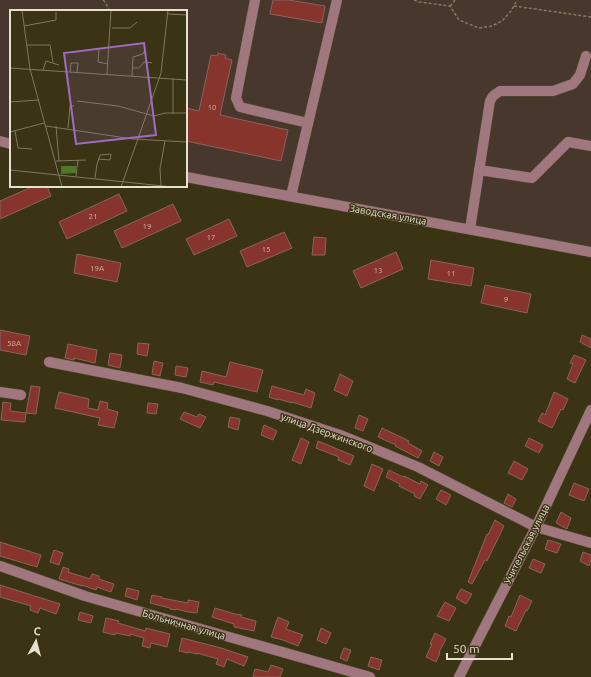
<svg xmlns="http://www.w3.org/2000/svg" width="591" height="677" viewBox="0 0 591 677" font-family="Ubuntu,sans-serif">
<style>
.industrial{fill:#48372c}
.building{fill:#87352c;stroke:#88645e}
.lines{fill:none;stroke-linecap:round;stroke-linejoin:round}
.minor-casing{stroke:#554f32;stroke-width:11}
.path{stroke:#817b61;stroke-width:1.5;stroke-dasharray:3 2;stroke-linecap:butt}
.minor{stroke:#a0777f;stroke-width:10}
.labels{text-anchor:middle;stroke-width:3;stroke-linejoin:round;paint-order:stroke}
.number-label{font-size:8px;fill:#ceb6a6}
.street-label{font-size:10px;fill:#e5e1cf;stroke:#3a3314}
.inset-road{fill:none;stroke:#7e795f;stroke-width:1}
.view{fill:#a06bc5;fill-opacity:0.15;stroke:#a06bc5;stroke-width:2}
.inset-edge{fill:none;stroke:#e5e1cf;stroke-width:2}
</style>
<rect width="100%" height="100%" fill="#3a3314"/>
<polygon class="industrial" points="0,0 591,0 591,249 186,172 186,11 11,11 11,138 0,136"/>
<g class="building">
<polygon points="273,0 289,0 325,6 322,23 270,14"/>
<polygon points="218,53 226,55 225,58 232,60 220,115 288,130 281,161 186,141 186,108 199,111 211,55 217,56"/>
<polygon points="34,186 47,186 51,196 0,219 0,201"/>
<polygon points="119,194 127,211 67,239 59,222"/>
<polygon points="173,204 181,221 122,248 114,231"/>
<polygon points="229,219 237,236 194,255 186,239"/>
<polygon points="284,232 292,248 247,267 240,251"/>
<polygon points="314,237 326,238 325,255 312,255"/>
<polygon points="396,252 403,269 361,288 353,271"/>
<polygon points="77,254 121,263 117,282 74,273"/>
<polygon points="431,260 474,268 471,286 428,279"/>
<polygon points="485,285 531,294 527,313 481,303"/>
<polygon points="0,330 30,336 26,355 0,350"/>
<polygon points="582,335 591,339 591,348 580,342"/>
<polygon points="138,343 149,344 147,356 137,354"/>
<polygon points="68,344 97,350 95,363 74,358 74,360 65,358"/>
<polygon points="110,353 122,355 120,368 108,365"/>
<polygon points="574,355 586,360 575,383 567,379 573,364 570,363"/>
<polygon points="154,361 163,363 160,376 152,374"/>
<polygon points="230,362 263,370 257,392 214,382 213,385 200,382 202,371 226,377"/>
<polygon points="176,366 188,368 186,377 175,375"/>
<polygon points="340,374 353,381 347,396 334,390"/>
<polygon points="31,386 40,387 36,414 26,413"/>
<polygon points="272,386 304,395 306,389 315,393 311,408 292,402 292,403 278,399 278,400 269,397"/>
<polygon points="59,392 89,399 88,408 98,410 100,401 108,403 107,409 118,412 114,428 98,425 100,418 55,408"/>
<polygon points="554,392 568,399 563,410 561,409 552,428 538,421 542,413 545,415"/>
<polygon points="3,402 11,403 10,411 26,413 25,422 1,420"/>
<polygon points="148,403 158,404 156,414 147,413"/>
<polygon points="184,412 197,417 199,414 206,417 200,428 180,419"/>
<polygon points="359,415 368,419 363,431 355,428"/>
<polygon points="230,417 240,419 238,430 228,427"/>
<polygon points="264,425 277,431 273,440 261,435"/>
<polygon points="382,428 409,441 408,443 422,451 418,458 395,446 396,445 378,437"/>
<polygon points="301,438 309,442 301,464 292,460"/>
<polygon points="529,438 543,445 539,453 525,446"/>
<polygon points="318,441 354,456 350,465 338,460 339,457 316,448"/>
<polygon points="434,452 443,457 439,466 430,461"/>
<polygon points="514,461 528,469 522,480 508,473"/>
<polygon points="372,464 383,469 374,491 364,486"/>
<polygon points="389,470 403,477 404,476 420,484 421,481 428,485 420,499 414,496 415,494 399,486 400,484 386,477"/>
<polygon points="574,483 589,489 584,501 569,495"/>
<polygon points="441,490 451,495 446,505 436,499"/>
<polygon points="508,494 516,499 512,507 504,503"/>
<polygon points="561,512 571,518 567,529 556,523"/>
<polygon points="495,520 504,526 487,561 485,560 472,584 468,582 487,534 488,535"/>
<polygon points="548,540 561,544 557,553 545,549"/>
<polygon points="0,542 41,555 37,567 0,556"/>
<polygon points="54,550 63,553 59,565 50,562"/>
<polygon points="583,552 591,555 591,560 589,566 580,561"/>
<polygon points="533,559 545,564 541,573 529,568"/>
<polygon points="63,567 69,569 68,572 90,579 92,574 99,576 99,579 114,584 111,592 97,587 96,590 82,585 82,586 59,579"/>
<polygon points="0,585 60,604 56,614 40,608 38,613 30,610 31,606 0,597"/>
<polygon points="127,588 139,591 137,600 125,596"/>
<polygon points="461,589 472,594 466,604 456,598"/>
<polygon points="152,595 162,597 162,598 188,603 188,600 199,602 197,613 188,612 176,609 176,610 170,609 170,608 150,603"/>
<polygon points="520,595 532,601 527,611 526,610 516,631 505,626 509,616 511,617"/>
<polygon points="445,602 456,608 449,621 437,616"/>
<polygon points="215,608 235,614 242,615 241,617 256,621 254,631 234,627 234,624 212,617"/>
<polygon points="80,612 93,616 91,623 78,620"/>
<polygon points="278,617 289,622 286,629 303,635 298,646 283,640 271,637"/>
<polygon points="106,618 119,621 118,623 145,631 146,628 170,634 167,647 151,643 150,648 142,646 144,638 130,634 130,636 116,633 115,635 103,632"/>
<polygon points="321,628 331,633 326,644 317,640"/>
<polygon points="435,633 446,639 439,652 440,653 436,662 426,657 432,644 430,644"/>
<polygon points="182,638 221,648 248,657 244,666 227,659 224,667 216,664 218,659 197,653 197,654 188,652 188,653 179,651"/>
<polygon points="344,648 351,650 347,661 340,658"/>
<polygon points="371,657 382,660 379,670 368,666"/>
<polygon points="271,665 283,669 280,677 253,677 255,669 268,672"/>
</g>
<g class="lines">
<defs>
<g id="minor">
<polyline points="255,0 236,98 240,107 308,123"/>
<polyline points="0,141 11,144"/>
<polyline points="479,170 532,178 568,142 591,146"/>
<polyline points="186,177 591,252"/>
<polyline points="291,196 337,0"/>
<polyline points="470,229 490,101 493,96 500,91 553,91 573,84 580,75 586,56"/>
<polyline points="49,362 182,388 267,411 343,436 418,467 536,527 591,543"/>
<polyline points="0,392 21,395"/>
<polyline points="0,566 85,596 370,677"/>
<polyline points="459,677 536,527 591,410"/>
</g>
</defs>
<use href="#minor" class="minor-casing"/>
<g class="path">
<polyline points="103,0 106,3 109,11"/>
<polyline points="414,0 419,2 450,6 459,20 479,28 492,26 502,21 511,11 517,0"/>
<polyline points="450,6 455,0"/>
<polyline points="514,6 591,17"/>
</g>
<use href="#minor" class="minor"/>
</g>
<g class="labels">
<g class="number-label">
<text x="212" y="110">10</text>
<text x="93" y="219">21</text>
<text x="147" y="229">19</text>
<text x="211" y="240">17</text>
<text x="266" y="252">15</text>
<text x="97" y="271">19А</text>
<text x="378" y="273">13</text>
<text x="451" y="276">11</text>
<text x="506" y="302">9</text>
<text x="14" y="346">58А</text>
</g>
<g class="street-label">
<text transform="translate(388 214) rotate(10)" y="4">Заводская улица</text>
<text transform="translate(327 432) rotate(20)" y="4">улица Дзержинского</text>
<text transform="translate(526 544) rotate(-63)" y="4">Учительская улица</text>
<text transform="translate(184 624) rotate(16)" y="4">Больничная улица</text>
</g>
</g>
<g transform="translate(10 10)">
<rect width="177" height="177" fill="#3a3314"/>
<path d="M51,156H66V163L51,164Z" fill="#4e772c"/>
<path class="inset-road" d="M12,0L20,59L52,177M158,4L177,5M14,16L46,10V2M102,18H120L127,12M17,35H40L43,52M89,38L88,52L98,54M0,58L177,70M122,58H129L134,52L142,53M33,60L36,51L49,55M60,62L61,53H68L67,62M97,64L101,0M122,66L123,47L133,44L135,40M67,91L108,96L144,106L155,103H177M0,92L29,90M163,103V69M36,116L123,129L177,132M46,116L49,151M58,118L60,96H64M5,121L8,138L22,139M0,122L34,113M46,151L76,150M0,160L163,177M66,166L68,150M85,168L87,154L90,145L101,144L100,150L88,149M151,175L150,159L155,131M111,177L151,63L158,0"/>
<path class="view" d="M134,33L146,125L66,134L54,43Z"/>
<rect width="177" height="177" class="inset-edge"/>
</g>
<g transform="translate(36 641) rotate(7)" stroke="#3a3314" stroke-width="3" paint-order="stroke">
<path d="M0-3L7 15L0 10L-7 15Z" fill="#e5e1cf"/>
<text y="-6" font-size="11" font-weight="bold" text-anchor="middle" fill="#e5e1cf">С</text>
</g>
<path d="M447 653v6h65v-6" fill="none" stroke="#e5e1cf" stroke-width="2"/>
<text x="453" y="653" font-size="12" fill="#e5e1cf" stroke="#3a3314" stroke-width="3" paint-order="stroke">50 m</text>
</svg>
